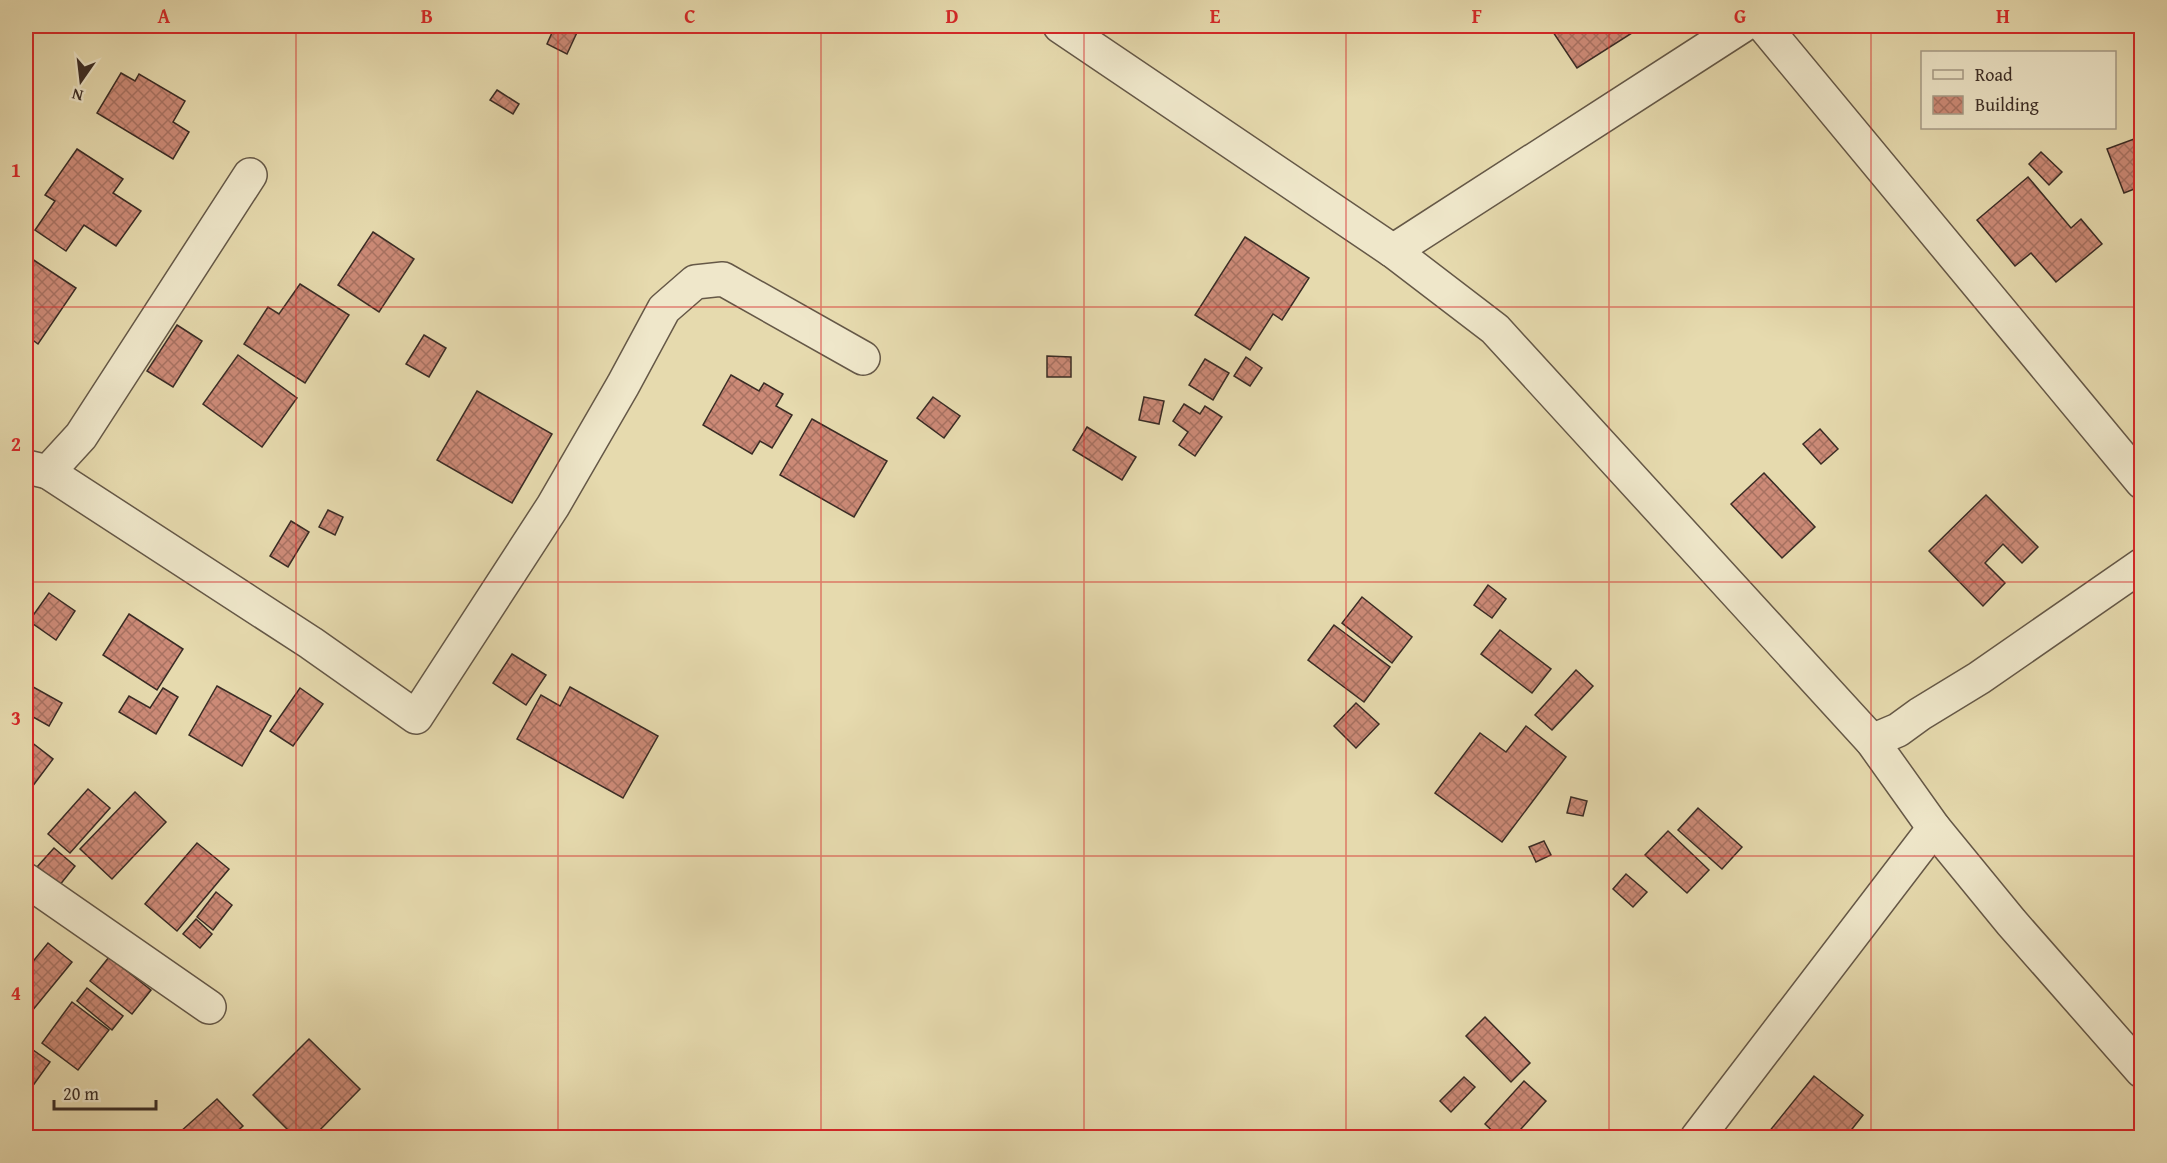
<svg xmlns="http://www.w3.org/2000/svg" width="2167" height="1163" viewBox="0 0 2167 1163" font-family="'Gentium Book Plus',serif">
<style>
.building{fill:url(#building-cross-hatch);stroke:#3a2c25;stroke-width:1.5}
.lines{fill:none;stroke-linecap:round;stroke-linejoin:round}
.street-casing{stroke:#655847;stroke-width:36}
.street{stroke:#efe7ca;stroke-width:33}
.grid{fill:none;stroke:#d62828;stroke-width:1.5;stroke-opacity:0.55}
.neatline{fill:none;stroke:#d62828;stroke-width:2}
.grid-label{font-size:20px;text-anchor:middle;font-weight:bold;fill:#d62828}
</style>
<defs>
<pattern id="building-cross-hatch" width="8" height="8" patternUnits="userSpaceOnUse" patternTransform="scale(1.5)"><rect width="8" height="8" fill="#cc8a77"/><path d="M0 0l8 8M0 8l8-8" fill="none" stroke="#a77161"/></pattern>
</defs>
<rect width="100%" height="100%" fill="#e6daae"/>
<filter id="stains"><feTurbulence type="fractalNoise" baseFrequency=".00333" numOctaves="4"/><feColorMatrix values="0 0 0 0 .2 0 0 0 0 .09 0 0 0 0 .02 0 0 0 .5 -.17"/></filter>
<radialGradient id="worn" r=".72"><stop offset=".6" stop-color="#630" stop-opacity="0"/><stop offset="1" stop-color="#630" stop-opacity=".3"/></radialGradient>
<g class="building">
<polygon points="555,26 580,26 567,54 547,44"/>
<polygon points="1549,26 1643,26 1577,68"/>
<polygon points="121,73 135,81 139,74 185,101 173,122 189,132 173,159 97,113"/>
<polygon points="497,90 519,104 513,114 490,100"/>
<polygon points="2142,136 2142,186 2124,193 2107,149"/>
<polygon points="77,149 123,179 113,193 141,211 116,246 84,225 66,251 35,230 55,201 45,195"/>
<polygon points="2041,152 2062,172 2049,185 2029,164"/>
<polygon points="2028,177 2071,228 2081,219 2102,244 2056,282 2031,253 2015,266 1977,220"/>
<polygon points="373,232 414,259 379,312 338,285"/>
<polygon points="1245,237 1309,278 1282,320 1273,314 1250,350 1195,315"/>
<polygon points="26,255 76,288 38,344 26,335"/>
<polygon points="300,284 349,315 305,383 244,344 268,307 279,314"/>
<polygon points="177,325 202,341 173,387 147,371"/>
<polygon points="424,335 446,348 429,377 406,364"/>
<polygon points="238,355 297,398 262,447 203,404"/>
<polygon points="1047,356 1071,357 1071,377 1047,377"/>
<polygon points="1246,357 1262,368 1250,386 1234,376"/>
<polygon points="1205,359 1229,373 1213,400 1189,385"/>
<polygon points="731,375 759,391 764,383 783,394 776,406 792,415 772,448 760,441 752,454 703,425"/>
<polygon points="477,391 552,434 512,503 437,460"/>
<polygon points="933,397 960,416 944,438 917,418"/>
<polygon points="1144,397 1164,401 1159,424 1139,420"/>
<polygon points="1184,404 1200,414 1205,406 1222,417 1195,456 1179,445 1188,432 1173,421"/>
<polygon points="812,419 887,461 854,517 780,475"/>
<polygon points="1087,427 1136,457 1122,480 1073,450"/>
<polygon points="1820,429 1838,449 1821,464 1803,444"/>
<polygon points="1764,473 1815,527 1782,558 1731,504"/>
<polygon points="1986,495 2038,547 2022,563 2003,544 1985,563 2005,583 1983,606 1929,551"/>
<polygon points="328,510 343,517 335,535 319,527"/>
<polygon points="291,521 309,532 288,567 270,556"/>
<polygon points="1488,585 1506,599 1492,618 1474,605"/>
<polygon points="49,593 75,611 56,640 29,621"/>
<polygon points="1362,597 1412,637 1392,663 1342,623"/>
<polygon points="129,614 183,649 157,690 103,655"/>
<polygon points="1334,625 1390,667 1364,702 1308,660"/>
<polygon points="1500,630 1551,669 1532,693 1481,654"/>
<polygon points="512,654 546,675 526,705 493,683"/>
<polygon points="1576,670 1593,686 1552,730 1535,715"/>
<polygon points="26,683 62,703 49,726 26,713"/>
<polygon points="217,686 271,716 242,766 189,735"/>
<polygon points="570,687 658,736 623,798 517,739 541,695 560,706"/>
<polygon points="163,688 178,697 156,734 119,712 129,696 150,708"/>
<polygon points="300,688 323,704 293,746 270,731"/>
<polygon points="1356,703 1379,724 1356,748 1334,726"/>
<polygon points="1526,726 1566,757 1502,842 1435,793 1480,733 1506,752"/>
<polygon points="26,738 53,759 26,795"/>
<polygon points="88,789 110,808 70,853 48,834"/>
<polygon points="135,792 166,822 112,879 80,849"/>
<polygon points="1571,797 1587,801 1583,816 1567,813"/>
<polygon points="1698,808 1742,847 1722,869 1678,830"/>
<polygon points="1668,831 1709,870 1687,893 1645,855"/>
<polygon points="1544,841 1551,855 1536,862 1529,847"/>
<polygon points="197,843 229,869 177,931 145,904"/>
<polygon points="54,848 75,866 59,886 37,867"/>
<polygon points="1626,874 1647,892 1633,907 1613,889"/>
<polygon points="216,892 232,905 213,930 197,917"/>
<polygon points="196,919 212,934 200,948 183,934"/>
<polygon points="48,943 72,962 32,1011 26,1006 26,970"/>
<polygon points="109,957 151,990 132,1014 90,981"/>
<polygon points="87,988 123,1016 112,1030 77,1001"/>
<polygon points="72,1002 109,1030 78,1070 42,1043"/>
<polygon points="1485,1017 1530,1063 1511,1082 1466,1036"/>
<polygon points="309,1039 360,1089 312,1138 296,1138 253,1095"/>
<polygon points="26,1045 50,1062 32,1087 26,1082"/>
<polygon points="1814,1076 1863,1115 1845,1138 1764,1138"/>
<polygon points="1464,1077 1475,1087 1451,1112 1440,1101"/>
<polygon points="1524,1081 1546,1101 1513,1138 1500,1138 1485,1124"/>
<polygon points="217,1099 243,1126 230,1138 185,1138 180,1132"/>
</g>
<g class="lines">
<defs>
<g id="street">
<polyline points="1060,26 1393,251 1495,329 1872,741 1934,828 2011,922 2142,1071"/>
<polyline points="1764,26 2142,482"/>
<polyline points="1393,251 1742,26"/>
<polyline points="27,467 48,472 81,436 250,175"/>
<polyline points="48,472 311,643 416,717 553,506 623,385 664,309 695,282 723,279 863,358"/>
<polyline points="1872,741 1898,730 1920,714 1979,678 2142,565"/>
<polyline points="26,880 209,1007"/>
<polyline points="1697,1138 1934,828"/>
</g>
</defs>
<use href="#street" class="street-casing"/>
<use href="#street" class="street"/>
</g>
<path class="grid" d="M296,26V1138M558,26V1138M821,26V1138M1084,26V1138M1346,26V1138M1609,26V1138M1871,26V1138M26,307H2142M26,582H2142M26,856H2142"/>
<rect width="2167" height="1163" fill="none" stroke="#e6daae" stroke-width="66"/>
<rect x="1921" y="51" width="195" height="78" fill="#efe7ca" stroke="#a79c88" stroke-width="1.5"/>
<rect x="1933" y="70" width="30" height="9" fill="#efe7ca" stroke="#a79c88" stroke-width="1.5"/>
<text x="1975" y="81" font-size="18" fill="#3a2c25">Road</text>
<rect x="1933" y="96" width="30" height="18" fill="url(#building-cross-hatch)" stroke="#a79c88" stroke-width="1.5"/>
<text x="1975" y="111" font-size="18" fill="#3a2c25">Building</text>
<g transform="translate(81 81) rotate(194)" stroke="#efe7ca" stroke-width="4.5" paint-order="stroke">
<path d="M0-4.5L10 22L0 15L-10 22Z" fill="#3a2c25"/>
<text y="-9" font-size="16" font-weight="bold" text-anchor="middle" fill="#3a2c25">N</text>
</g>
<path d="M54 1100v9h102v-9" fill="none" stroke="#3a2c25" stroke-width="3"/>
<text x="63" y="1100" font-size="18" fill="#3a2c25" stroke="#efe7ca" stroke-width="4.5" paint-order="stroke">20 m</text>
<rect x="33" y="33" width="2101" height="1097" class="neatline"/>
<g class="grid-label">
<text x="164" y="23">A</text>
<text x="427" y="23">B</text>
<text x="690" y="23">C</text>
<text x="952" y="23">D</text>
<text x="1215" y="23">E</text>
<text x="1477" y="23">F</text>
<text x="1740" y="23">G</text>
<text x="2003" y="23">H</text>
<text x="16" y="177">1</text>
<text x="16" y="451">2</text>
<text x="16" y="725">3</text>
<text x="16" y="1000">4</text>
</g>
<rect width="100%" height="100%" filter="url(#stains)"/>
<rect width="100%" height="100%" fill="url(#worn)"/>
</svg>
